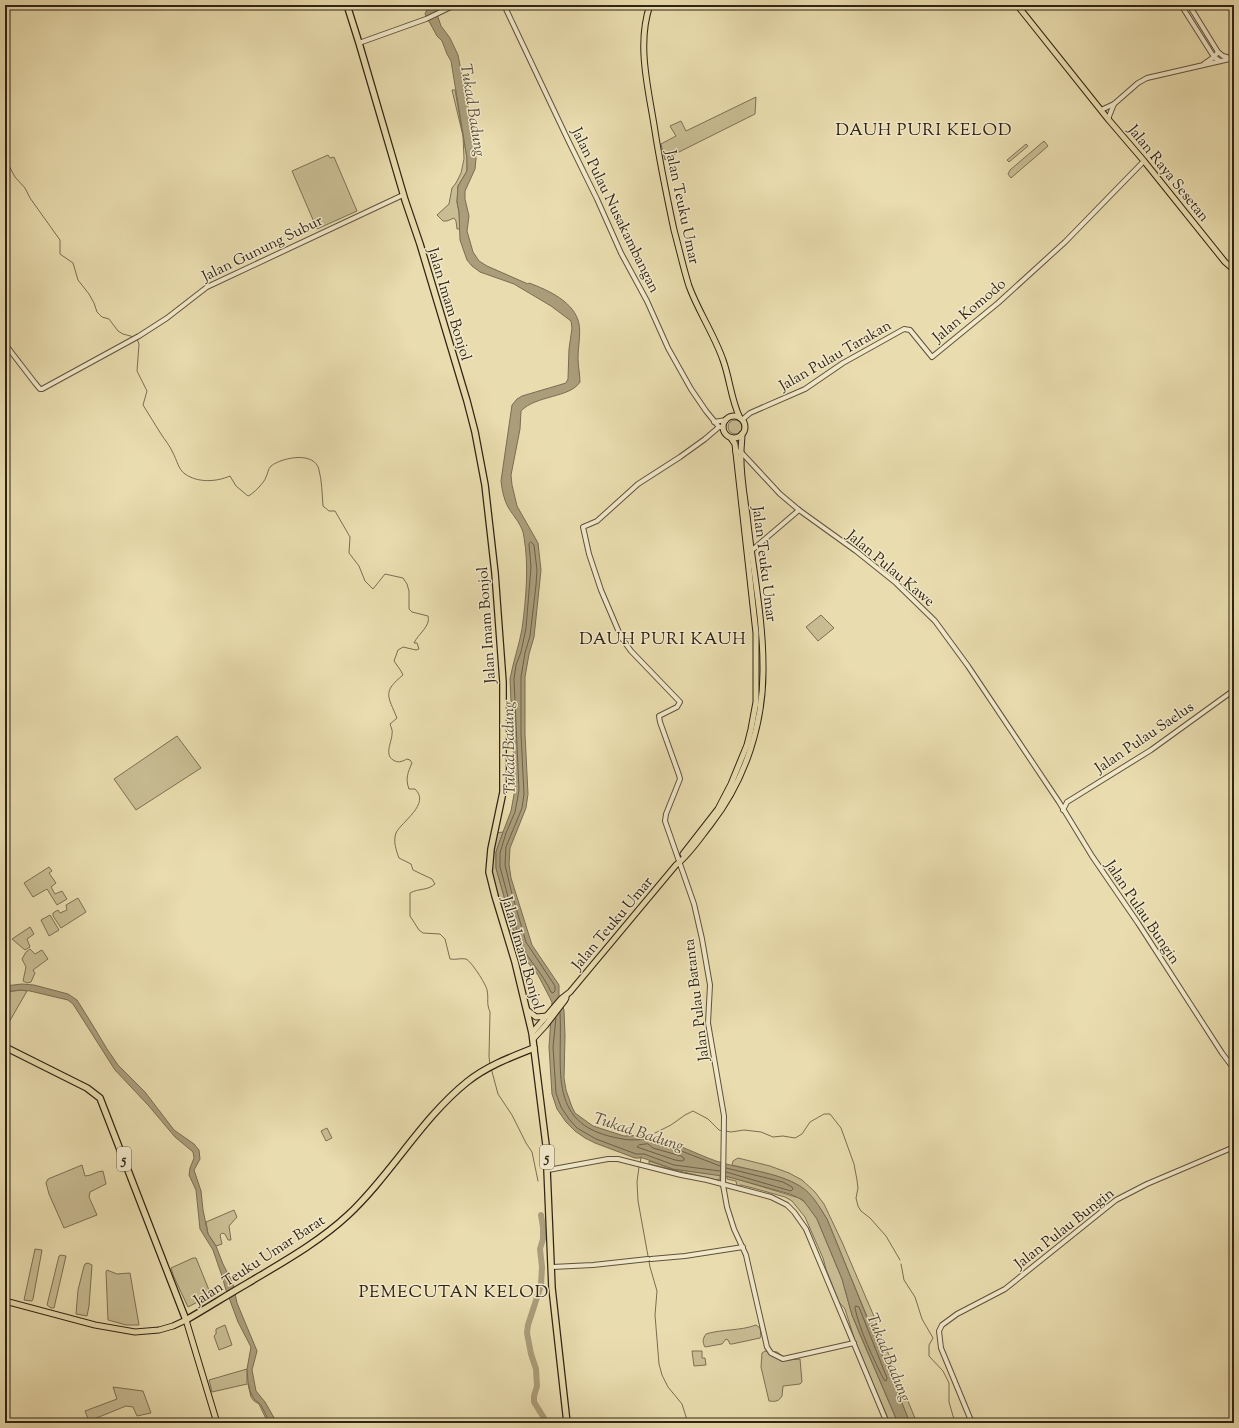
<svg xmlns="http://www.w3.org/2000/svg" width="1239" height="1428" viewBox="0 0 1239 1428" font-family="'Sorts Mill Goudy',serif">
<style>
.green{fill:#c9bd94;stroke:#7c7054}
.water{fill:#aa9d7a;stroke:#796d52}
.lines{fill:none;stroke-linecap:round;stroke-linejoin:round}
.shore{stroke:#6c6048;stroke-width:1}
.stream{stroke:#796d52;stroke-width:1}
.river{stroke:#aa9d7a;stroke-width:6}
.minor-casing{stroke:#5e523b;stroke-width:6}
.major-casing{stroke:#2f2415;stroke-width:7}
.highway-casing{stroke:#2f2415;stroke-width:8}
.minor{stroke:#f1e8ca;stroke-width:4}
.major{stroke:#e9dcae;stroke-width:5}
.highway{stroke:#e9dcae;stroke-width:5.5}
.labels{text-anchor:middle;stroke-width:3;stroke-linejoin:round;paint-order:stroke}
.shield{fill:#f1e8ca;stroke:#695f4b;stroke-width:1}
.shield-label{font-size:14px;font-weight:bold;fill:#2f2415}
.street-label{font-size:15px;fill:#2f2415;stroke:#f1e8ca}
.water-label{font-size:16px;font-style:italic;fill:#5a4e38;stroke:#f1e8ca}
.quarter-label{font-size:17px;letter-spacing:1px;fill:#2f2415;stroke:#f1e8ca}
</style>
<rect width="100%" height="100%" fill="#e9dcae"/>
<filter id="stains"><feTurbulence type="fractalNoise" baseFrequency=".005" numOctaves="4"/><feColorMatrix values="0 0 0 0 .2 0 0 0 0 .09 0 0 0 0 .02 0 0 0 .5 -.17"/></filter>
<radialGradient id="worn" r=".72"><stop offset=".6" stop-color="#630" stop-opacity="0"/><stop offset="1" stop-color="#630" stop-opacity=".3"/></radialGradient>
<g class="green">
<polygon points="452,90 455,90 467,158 467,171 458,186 457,202 459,212 460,229 457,229 456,221 454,218 447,221 443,221 437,215 449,204 452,188 456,183 461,173 464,159 463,136"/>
<polygon points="756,97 755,114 669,157 665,160 661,144 676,136 670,126 681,121 686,131"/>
<polygon points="1044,141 1048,146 1011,178 1008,174 1010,170"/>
<polygon points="1026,144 1028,146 1009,162 1007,160"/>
<polygon points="328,155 330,158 334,157 357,211 317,229 292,171"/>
<circle cx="735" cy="427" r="7"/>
<polygon points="821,615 834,628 818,641 806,627"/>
<polygon points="177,736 201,768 136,810 114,779"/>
<polygon points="503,832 496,852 496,868 518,946 527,961 520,965 511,942 492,879 491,863 497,833"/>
<polygon points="49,867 52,871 49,873 56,883 51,887 55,894 62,891 67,899 57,905 47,889 33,897 24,883"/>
<polygon points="78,898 86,912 61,928 53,916 53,913 58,910 60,913 67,910 66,905"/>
<polygon points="50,915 59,930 49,936 41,920"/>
<polygon points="30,927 34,934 27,939 30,947 25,950 12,939"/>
<polygon points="30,949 35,954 42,950 48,959 33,970 35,973 31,982 27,983 23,981 26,967 22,959 26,952"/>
<polygon points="21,990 27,991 8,1024 6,1026 5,1002 7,999 5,997 5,992"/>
<polygon points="327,1128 332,1138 326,1141 321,1131"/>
<path d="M738,1158L770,1166L789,1173L802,1180L815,1192L824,1204L842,1242L876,1321L875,1323L870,1324L827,1219C820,1208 813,1196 802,1188C787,1176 751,1170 732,1165L733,1161Z"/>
<polygon points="649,1161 673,1169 720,1175 720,1179 717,1180 649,1164"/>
<path d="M82,1165L85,1176C92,1176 96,1171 103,1171L106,1184L90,1192L89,1197L97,1215L64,1228L49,1194L46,1183L48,1179Z"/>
<polygon points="727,1176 799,1198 806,1203 817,1219 842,1279 852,1315 861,1337 898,1423 890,1423 856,1344 845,1309 839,1302 826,1269 823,1258 805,1217 792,1201 785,1197 753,1188 741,1185 737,1186 736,1181 727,1179"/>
<polygon points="234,1210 237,1217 229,1226 231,1240 228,1240 225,1234 222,1233 220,1235 222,1244 216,1246 208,1234 206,1222"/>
<polygon points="35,1249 42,1250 33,1299 32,1301 24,1300"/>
<polygon points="61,1255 66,1256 54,1308 51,1308 47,1305 59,1256"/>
<polygon points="193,1258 196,1258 211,1295 188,1307 174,1277 171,1268"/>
<polygon points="88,1263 92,1265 89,1306 87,1316 76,1314 78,1290 84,1266 85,1264"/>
<polygon points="107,1270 117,1274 130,1273 139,1325 126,1325 108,1320 106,1272"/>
<polygon points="225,1325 232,1345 219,1350 214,1336 216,1334 216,1329"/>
<path d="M756,1325L760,1328L761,1336L760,1338L732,1344H730L728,1340L726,1339L722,1344L705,1347C702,1342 703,1338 706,1334C722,1329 740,1331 756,1325Z"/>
<polygon points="878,1335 881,1336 917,1423 910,1423 875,1337"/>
<polygon points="692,1351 702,1351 702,1358 705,1358 706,1365 694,1366"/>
<path d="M765,1351L777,1352L788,1360L800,1359L802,1382L800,1384L783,1386L782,1396C779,1401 776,1402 769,1401L761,1367L762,1353Z"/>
<polygon points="247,1369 247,1384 212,1392 209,1380"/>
<polygon points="248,1384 251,1394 261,1405 270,1423 268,1423 259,1404 254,1401 251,1397"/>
<polygon points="113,1387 143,1391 151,1413 137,1416 133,1407 126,1406 89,1421 85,1411 117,1399"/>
</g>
<g class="water">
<path d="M429,5H436V11L441,26L450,38L458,55L468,106L475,134L476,159L475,169L465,191V199L469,216L467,231L473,252L479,261L487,266L528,284L529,283C548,290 575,302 579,324C581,334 578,347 578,358C578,366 580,374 580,382C570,398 536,395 521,411L520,429L511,475L512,485L517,506L538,543L541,570L534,637L529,654L525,677V734L528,794L526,808L510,848L509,864L511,878L532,945L559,985V995L564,1010L565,1036L564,1078L566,1090L572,1107L575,1113L593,1126L624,1136L650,1135L656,1137V1139C677,1143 696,1154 716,1161C743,1170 775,1171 800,1186C812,1193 820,1208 827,1219L910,1423H898L852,1315L842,1279L835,1262L817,1219L803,1200L790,1194L729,1177L673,1169L643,1158H635L595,1143L585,1138L575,1131L566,1122L557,1109L552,1094L549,1047L552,1002L538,975L522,955L518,946L496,868V852L503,832L511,811L515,789L510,679C513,662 519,646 522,629C526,600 529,565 524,537C523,526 514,517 508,507C504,500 502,490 501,481L512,405L517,399L522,396L566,383L568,379L569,349L572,328L571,321L551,306L514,284L480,272L472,266L467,260L460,240L459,212L457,202L458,186L467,171V158L451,61L447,54L442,41L437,36L425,14Z"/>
<polygon points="22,984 34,985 68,994 77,1000 92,1024 107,1049 118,1065 145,1092 174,1130 194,1144 199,1150 200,1159 194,1170 201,1191 203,1210 208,1234 216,1246 223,1264 233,1284 237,1303 257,1351 252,1370 256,1391 265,1402 277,1423 270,1423 261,1405 254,1399 250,1391 248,1382 247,1369 251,1347 238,1322 225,1287 223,1279 213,1250 200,1229 196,1190 189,1175 190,1168 194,1158 193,1152 175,1137 148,1105 115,1070 73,1004 68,1000 30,991 21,990 5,992 5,986"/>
</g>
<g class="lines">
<g class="shore">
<path d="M531,542L534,545L537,570L536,585L530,636L525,653L521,677V734L524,794L522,808L506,847L505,865L512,894L526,942L555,986V991L553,993L551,992C543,974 530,962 521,945L500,867V853L506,833L515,812L519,790L514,679L516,665L521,652L526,628L531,567L529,544Z"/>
<path d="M560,1012C563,1071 545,1127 623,1139C632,1141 642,1139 651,1139L655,1143L671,1147L720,1166"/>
<polyline points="556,1018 553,1047 556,1093 561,1107 569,1119 577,1128 596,1139 636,1154 644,1154 674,1165 720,1171"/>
<polygon points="648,1144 653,1148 681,1156 684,1158 684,1160 682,1161 675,1160 637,1147 639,1145"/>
<polyline points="726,1172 784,1189 791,1191 793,1189 792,1187 783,1182 726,1168"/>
<path d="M856,1306L859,1307L887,1378L886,1381L884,1380C874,1360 859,1329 855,1308Z"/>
</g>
<g class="stream">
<polyline points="5,158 15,177 25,188 30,198 60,240 60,254 73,263 78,280 89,294 94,303 97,312 102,317 109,319 118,331 123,334 134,337"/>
<path d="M137,339L139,344L137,371L147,391L143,405C149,415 155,424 161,434C165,440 170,446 173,453C177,460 178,469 185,474C198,483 216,482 230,476L236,486L248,496C252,495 265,482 266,477C268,473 268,469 271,466C283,457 315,451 319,470C322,481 322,494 323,506L329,511H335L350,537L349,553L359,566L365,581L373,589L385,574L403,578L407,584L409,591V609L412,612L428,616C431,626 418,634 414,643H417L419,649L416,650L403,647L398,650L394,661L401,671L403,675C382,692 388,696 397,718L390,724C391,727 393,731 392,734C392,742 383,756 395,761C399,763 403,761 407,759L410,760L412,763C408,772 405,779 409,789H415C431,804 401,822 396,833C393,841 396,850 399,858L411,864L413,870L432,879L435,884C427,891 419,888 410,893V916L419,930L423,933L440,934L445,939L450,959C455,960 461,958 466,959C471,961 486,984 487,990C489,999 486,1003 490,1012L489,1057L490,1065"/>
<polyline points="491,1068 498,1094 512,1115 526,1143 532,1152 538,1181"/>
<polyline points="725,1131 731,1132 744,1130 761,1132 773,1137 783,1136 795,1138 802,1134 810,1122 824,1114 830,1114 841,1128 854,1164 857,1180 858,1188 856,1198 858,1206 861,1211 870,1218 886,1236 900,1260"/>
<polyline points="649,1136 671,1125 685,1115 693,1111 708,1119 719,1130 722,1131"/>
<polyline points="640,1164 641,1157"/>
<polyline points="639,1167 637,1182 638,1201 650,1267 657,1291 655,1315 659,1364 662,1375 668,1387 682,1404 688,1423"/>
<polyline points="901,1264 904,1280 915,1297 922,1319 933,1338 929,1345 929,1356 943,1371 949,1383 949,1402 953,1416 957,1423"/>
</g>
<polyline class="river" points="541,1215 543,1227 543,1239 540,1249 542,1267 541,1285 528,1325 527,1333 531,1354 536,1369 537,1386 534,1396 534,1402 544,1418 545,1423"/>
<defs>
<g id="minor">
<polyline points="504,5 568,140 597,199 621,253 647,301 668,348 691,389 706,411 719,427 723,427"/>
<polyline points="1181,5 1214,57 1220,61"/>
<polyline points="1189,5 1218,52 1223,56 1230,58"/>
<polyline points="359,43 426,19 455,5"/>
<polyline points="1204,64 1214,57 1218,52"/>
<polyline points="1101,110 1114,104 1138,83 1147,78 1234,58"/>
<polyline points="1108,119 1114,104"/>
<polyline points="5,344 35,383 40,389 42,389 139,336 167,318 207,287 403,195"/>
<polyline points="742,420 750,413 805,389 843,363 904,329 910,330 932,357 998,303 1065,242 1144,161"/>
<polyline points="714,422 726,420"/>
<polyline points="719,427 705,439 680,457 638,484 597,521 583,527 589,554 601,590 621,637 631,651 680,702 677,707 659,716 660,722 679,775 680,779 666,814 665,821 694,904 702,939 710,985 708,1023 724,1116 723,1185 727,1207 734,1229 746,1255 748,1264 767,1347 771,1353 783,1359 854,1343"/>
<polyline points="735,451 741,452 780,494 799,510 856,551 896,583 935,621 968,666 1059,802 1092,856 1138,923 1222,1053 1234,1069"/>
<polyline points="751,551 799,510"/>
<polyline points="1063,810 1067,802 1151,750 1234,690"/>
<polyline points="548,1170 608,1159 618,1159 681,1175 707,1180 771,1197 787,1205 794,1212 806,1229 887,1423"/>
<polyline points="651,1259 685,1256 743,1247"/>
<polyline points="552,1267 593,1265 648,1259"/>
<polyline points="972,1423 941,1348 939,1331 942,1325 957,1314 1005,1289 1116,1200 1147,1184 1234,1147"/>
</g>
<g id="major">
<path d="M650,5C636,45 649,91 655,131C660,164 667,197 674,230C679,248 683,267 689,286C698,311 714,334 723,360C730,379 731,400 740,418"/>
<polyline points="1017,5 1108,119 1144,161 1225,262 1234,270"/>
<circle cx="734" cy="427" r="11"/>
<polyline points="683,854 718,809 731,784 747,745 751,729 756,702 756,633 735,444 731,438"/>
<polyline points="527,1010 536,1017 547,1016"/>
<path d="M532,1033L561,999L570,992L676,865C690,854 700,838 711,824C746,779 764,722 763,666C763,616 752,565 747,515C744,494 740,473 741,452C741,446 742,440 742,434"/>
<polyline points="533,1039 545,1026 565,1000 566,998 566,996"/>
<polyline points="5,1301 95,1325 135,1332 159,1330 173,1326 186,1320 217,1423"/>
</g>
<g id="highway">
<polyline points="347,5 359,43 405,200 420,244 467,401 475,432 485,485 495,573 503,682 503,792 491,849 489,872 495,896 515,962 532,1033 546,1145 552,1288 567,1423"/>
<path d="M5,1047L87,1088L100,1098L186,1320C207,1308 227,1295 248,1283C283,1262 319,1242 348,1215C391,1175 421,1119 467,1082C487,1066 511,1057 534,1048"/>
</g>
</defs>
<use href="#minor" class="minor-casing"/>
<use href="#major" class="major-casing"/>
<use href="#highway" class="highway-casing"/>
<use href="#minor" class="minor"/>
<use href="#major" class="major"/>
<use href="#highway" class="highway"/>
</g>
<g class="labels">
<g class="shield">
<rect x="540" y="1145" width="14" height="24" rx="3"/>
<rect x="117" y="1147" width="14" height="24" rx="3"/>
</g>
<g class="shield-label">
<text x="547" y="1162">5</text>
<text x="124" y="1164">5</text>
</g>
<g class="street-label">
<text transform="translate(1169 173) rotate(51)" y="5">Jalan Raya Sesetan</text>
<text transform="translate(683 207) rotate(78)" y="5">Jalan Teuku Umar</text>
<text transform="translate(616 210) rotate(64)" y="5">Jalan Pulau Nusakambangan</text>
<text transform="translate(262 248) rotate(-26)" y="5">Jalan Gunung Subur</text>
<text transform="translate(450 304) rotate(73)" y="5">Jalan Imam Bonjol</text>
<text transform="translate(969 310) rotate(-40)" y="5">Jalan Komodo</text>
<text transform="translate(835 355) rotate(-30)" y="5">Jalan Pulau Tarakan</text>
<text transform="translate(765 564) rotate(83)" y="5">Jalan Teuku Umar</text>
<text transform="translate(891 568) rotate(40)" y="5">Jalan Pulau Kawe</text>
<text transform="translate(486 625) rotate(-94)" y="5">Jalan Imam Bonjol</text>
<text transform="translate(1144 737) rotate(-34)" y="5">Jalan Pulau Saelus</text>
<text transform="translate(1143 912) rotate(56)" y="5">Jalan Pulau Bungin</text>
<text transform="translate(612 923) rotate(-50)" y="5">Jalan Teuku Umar</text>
<text transform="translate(523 953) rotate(74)" y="5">Jalan Imam Bonjol</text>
<text transform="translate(696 1000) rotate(-97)" y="5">Jalan Pulau Batanta</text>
<text transform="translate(1064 1228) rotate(-38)" y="5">Jalan Pulau Bungin</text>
<text transform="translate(259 1260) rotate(-33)" y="5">Jalan Teuku Umar Barat</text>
</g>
<g class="water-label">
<text transform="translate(474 110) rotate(81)" y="6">Tukad Badung</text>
<text transform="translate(508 748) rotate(-91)" y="6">Tukad Badung</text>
<text transform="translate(639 1131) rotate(18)" y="6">Tukad Badung</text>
<text transform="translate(890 1357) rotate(68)" y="6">Tukad Badung</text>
</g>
<g class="quarter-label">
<text x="924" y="135">DAUH PURI KELOD</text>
<text x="663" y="644">DAUH PURI KAUH</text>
<text x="454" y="1297">PEMECUTAN KELOD</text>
</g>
</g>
<rect width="1239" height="1428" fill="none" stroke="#e9dcae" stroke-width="20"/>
<rect x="6" y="6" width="1227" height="1416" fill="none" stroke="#2f2415" stroke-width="2"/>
<rect x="10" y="10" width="1219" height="1408" fill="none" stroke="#2f2415"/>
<rect width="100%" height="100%" filter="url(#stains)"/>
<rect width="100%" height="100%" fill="url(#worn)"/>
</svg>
